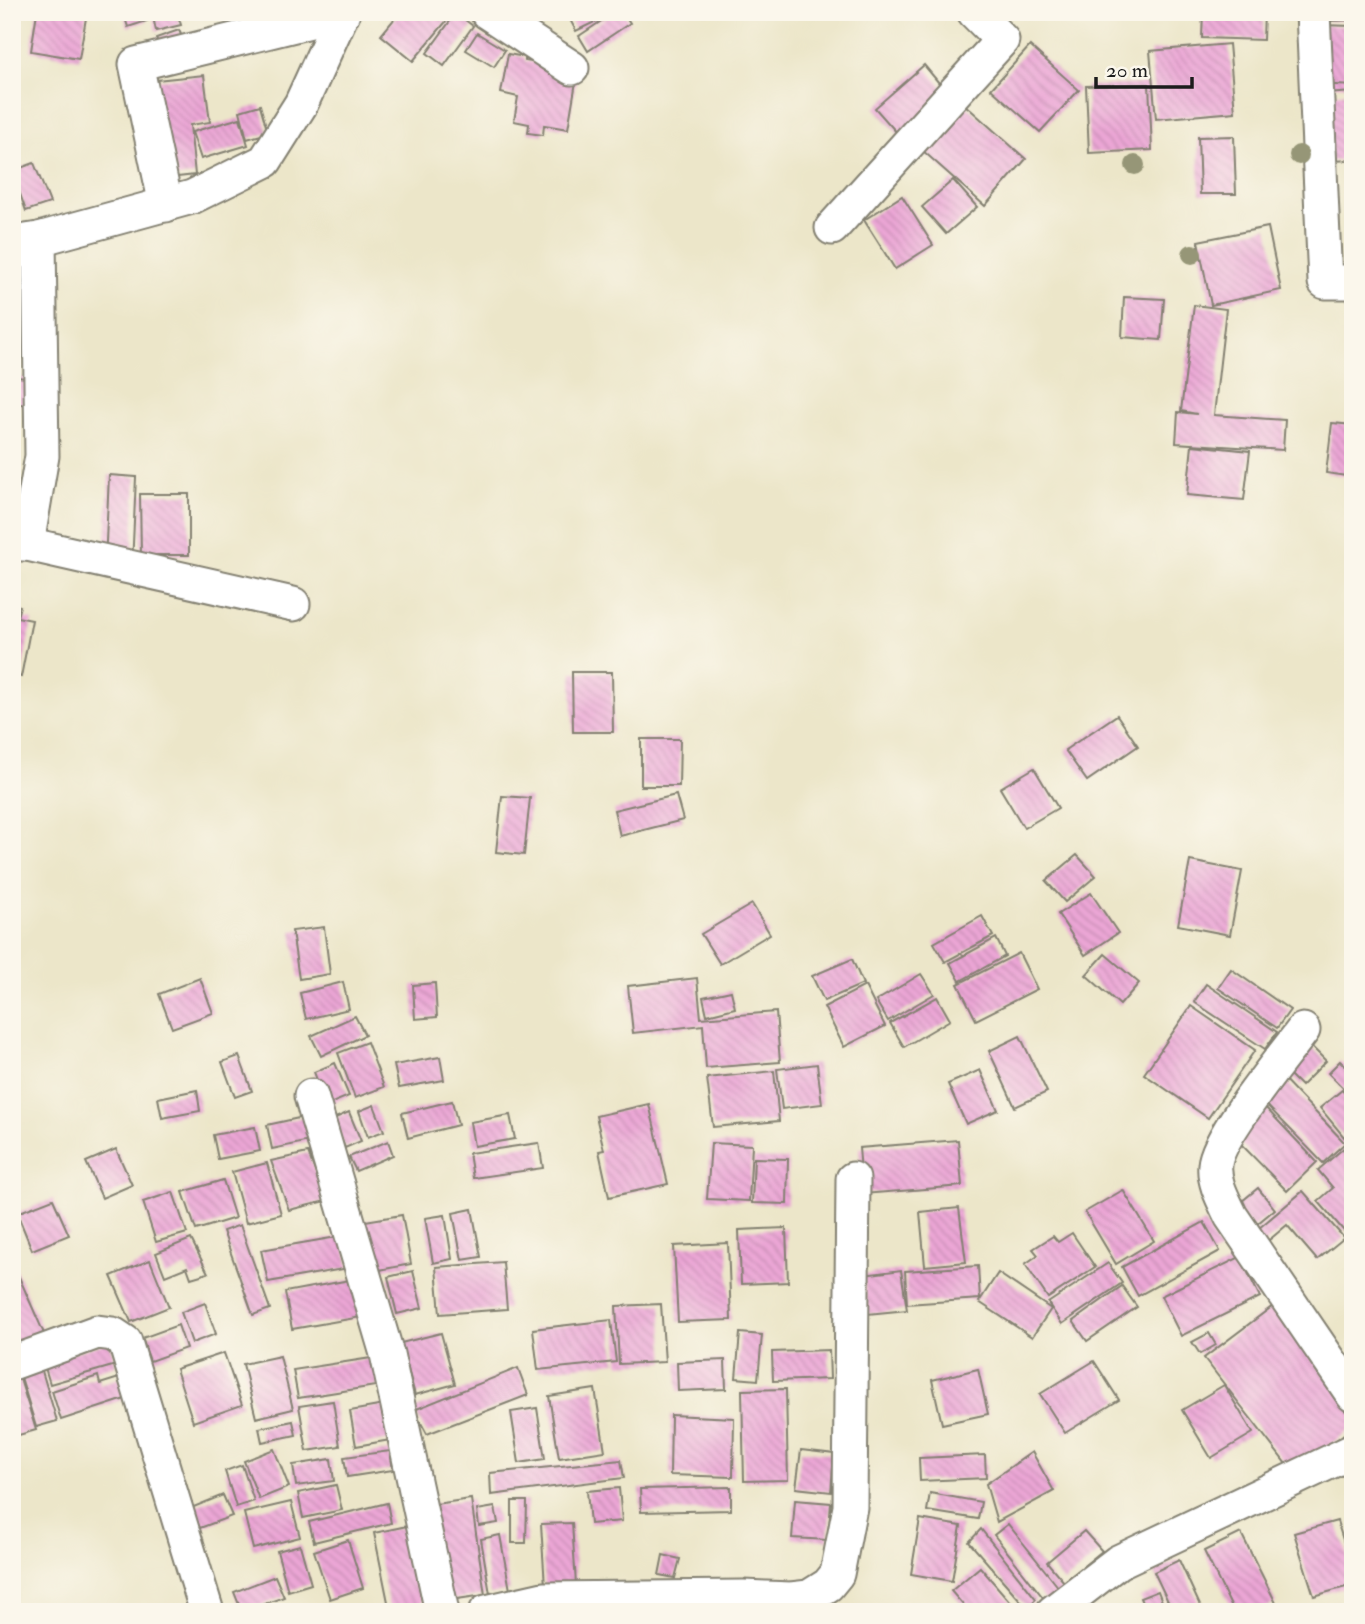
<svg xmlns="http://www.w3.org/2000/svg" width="1365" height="1624" viewBox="0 0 1365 1624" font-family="'IM FELL Double Pica',serif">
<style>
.building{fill:url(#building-back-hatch)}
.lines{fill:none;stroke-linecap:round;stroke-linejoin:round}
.minor-casing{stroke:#848172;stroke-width:37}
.minor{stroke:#fff;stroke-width:33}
.tree{fill:#969677}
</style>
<defs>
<pattern id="building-back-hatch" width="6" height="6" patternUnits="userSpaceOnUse" patternTransform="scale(1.75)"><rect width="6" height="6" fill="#eba6d5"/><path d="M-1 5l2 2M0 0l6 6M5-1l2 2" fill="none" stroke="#c98eb6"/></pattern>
</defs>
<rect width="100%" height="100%" fill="#fbf7ec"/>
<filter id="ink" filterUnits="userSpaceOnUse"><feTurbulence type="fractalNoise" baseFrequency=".0143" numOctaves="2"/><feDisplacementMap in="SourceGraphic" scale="14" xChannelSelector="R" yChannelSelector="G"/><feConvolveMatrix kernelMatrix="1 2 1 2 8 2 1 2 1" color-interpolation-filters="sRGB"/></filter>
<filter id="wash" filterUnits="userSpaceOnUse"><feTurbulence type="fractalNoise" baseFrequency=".00686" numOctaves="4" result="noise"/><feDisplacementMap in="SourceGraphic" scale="28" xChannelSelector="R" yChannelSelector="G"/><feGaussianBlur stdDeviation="1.57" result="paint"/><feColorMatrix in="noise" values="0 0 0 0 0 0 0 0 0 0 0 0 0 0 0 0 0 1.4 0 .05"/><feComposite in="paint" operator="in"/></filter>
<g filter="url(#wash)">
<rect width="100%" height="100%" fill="#ece6c9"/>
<g id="blocks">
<g class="building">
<polygon points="37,12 87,12 79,59 31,51"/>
<polygon points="123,12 143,12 147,21 128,27"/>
<polygon points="152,12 177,12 181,25 156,31"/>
<polygon points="400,12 454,12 413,61 381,35"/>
<polygon points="566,12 602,12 605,17 576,31"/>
<polygon points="615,12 623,12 630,23 588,51 579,36"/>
<polygon points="1203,12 1264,12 1263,40 1202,38"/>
<polygon points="1327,12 1353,12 1353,20 1328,21"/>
<polygon points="456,13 473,26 444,66 427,53"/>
<polygon points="1321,25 1353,26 1353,86 1318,84"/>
<polygon points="179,30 185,44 162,52 156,38"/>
<polygon points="477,33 505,50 494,67 466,50"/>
<polygon points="1229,44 1235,112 1156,119 1150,51"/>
<polygon points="1030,46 1079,90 1040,132 991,89"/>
<polygon points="508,54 525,57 525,61 578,70 568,129 544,125 543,135 528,133 529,124 514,121 518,97 501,93"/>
<polygon points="924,65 954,101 906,143 875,108"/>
<polygon points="204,75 210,122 190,125 195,175 160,179 147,81"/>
<polygon points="1149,84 1152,150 1089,153 1086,86"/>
<polygon points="1353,92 1353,160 1331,161 1326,94"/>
<polygon points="964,104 1026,159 985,206 922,150"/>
<polygon points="260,105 268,133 247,139 240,111"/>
<polygon points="240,118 248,145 201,159 192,132"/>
<polygon points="1234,136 1236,194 1200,194 1198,137"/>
<polygon points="34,163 50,203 26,211 12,171"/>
<polygon points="953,180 977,207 946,234 922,207"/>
<polygon points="902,196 933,245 895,269 864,220"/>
<polygon points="1268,227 1281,290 1211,305 1198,241"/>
<polygon points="1124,297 1164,299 1161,340 1122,337"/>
<polygon points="1194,305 1226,309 1214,415 1285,420 1283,450 1176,443 1178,412 1197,414 1181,411"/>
<polygon points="12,376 31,379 27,405 12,403"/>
<polygon points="1332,423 1353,425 1353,477 1326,473"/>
<polygon points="1192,445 1250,451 1244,500 1187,495"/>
<polygon points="109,475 136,477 132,566 105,564"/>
<polygon points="140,494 189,494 189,555 141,555"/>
<polygon points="12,604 20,606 17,617 32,620 21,677 12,675"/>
<polygon points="572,672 612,672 613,732 573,732"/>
<polygon points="1117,715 1138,746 1087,781 1065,750"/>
<polygon points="641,739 680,739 679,786 641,786"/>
<polygon points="1034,768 1058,808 1024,828 1000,788"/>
<polygon points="676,795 683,820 620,836 614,810"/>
<polygon points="502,796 530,798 524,855 496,852"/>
<polygon points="1077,855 1096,876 1065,902 1046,881"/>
<polygon points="1190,861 1242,871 1230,935 1178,925"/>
<polygon points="1091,893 1118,933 1085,955 1058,914"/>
<polygon points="752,904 770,934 720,964 701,934"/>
<polygon points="982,916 993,936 945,962 934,943"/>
<polygon points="324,927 330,974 299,979 292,931"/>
<polygon points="996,938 1005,956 960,981 950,963"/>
<polygon points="1019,953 1037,989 976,1020 958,984"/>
<polygon points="1105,954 1139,983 1120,1005 1086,975"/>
<polygon points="852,959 863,984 824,1001 812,976"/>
<polygon points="1231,969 1290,1010 1277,1028 1218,988"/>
<polygon points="921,974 934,994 888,1021 876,1001"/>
<polygon points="200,978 213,1013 172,1028 159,994"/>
<polygon points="697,978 701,1018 776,1012 780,1062 706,1068 703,1025 633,1033 628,986"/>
<polygon points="343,982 349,1009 306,1019 300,993"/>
<polygon points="435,983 437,1017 415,1019 413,985"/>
<polygon points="1206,984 1277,1032 1265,1049 1194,1002"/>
<polygon points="865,986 885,1026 844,1047 824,1007"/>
<polygon points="731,991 735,1008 707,1015 703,997"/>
<polygon points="937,997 950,1020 904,1047 890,1023"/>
<polygon points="1191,1006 1255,1050 1208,1118 1144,1074"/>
<polygon points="355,1016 365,1035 321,1056 311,1036"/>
<polygon points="1020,1036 1047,1092 1015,1107 989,1051"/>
<polygon points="1305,1040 1326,1061 1301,1086 1280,1065"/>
<polygon points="367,1042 384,1087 355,1098 338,1053"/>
<polygon points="239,1056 252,1091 235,1097 222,1062"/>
<polygon points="440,1057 444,1080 399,1088 394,1065"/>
<polygon points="1340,1061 1353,1073 1353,1085 1346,1091 1328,1073"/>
<polygon points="335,1063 349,1096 327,1105 314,1072"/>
<polygon points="817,1064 822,1104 782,1109 777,1069"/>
<polygon points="980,1070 998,1110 966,1124 948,1084"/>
<polygon points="774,1071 779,1121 713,1127 707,1078"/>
<polygon points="1280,1075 1345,1143 1323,1163 1258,1096"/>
<polygon points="197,1090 200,1111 162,1118 158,1098"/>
<polygon points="1342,1090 1349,1099 1353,1096 1353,1129 1344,1137 1320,1108"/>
<polygon points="452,1101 458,1125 408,1138 402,1113"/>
<polygon points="649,1104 668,1184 609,1197 599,1151 604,1150 596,1116"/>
<polygon points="374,1105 384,1131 368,1137 359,1111"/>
<polygon points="1265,1107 1317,1162 1287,1191 1234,1137"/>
<polygon points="349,1112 361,1141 345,1148 333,1119"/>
<polygon points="510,1115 515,1139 474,1146 470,1122"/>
<polygon points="308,1116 314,1140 272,1149 267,1125"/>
<polygon points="255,1127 260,1151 218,1159 213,1135"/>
<polygon points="958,1140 962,1186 863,1194 859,1148"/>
<polygon points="388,1141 393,1155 356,1171 349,1157"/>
<polygon points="539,1143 543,1168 473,1178 469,1153"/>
<polygon points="711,1143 752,1145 749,1201 707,1199"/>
<polygon points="1345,1147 1353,1156 1353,1223 1344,1231 1318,1201 1333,1188 1318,1170"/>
<polygon points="116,1149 132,1185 102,1198 86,1162"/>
<polygon points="308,1153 326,1201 289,1210 271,1161"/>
<polygon points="754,1158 788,1159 787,1204 752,1203"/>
<polygon points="267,1163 281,1214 246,1223 232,1172"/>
<polygon points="223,1180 235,1218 196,1230 183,1192"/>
<polygon points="1258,1188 1275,1209 1252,1228 1235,1207"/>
<polygon points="1123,1190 1154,1241 1116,1264 1085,1212"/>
<polygon points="1303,1191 1344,1238 1317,1260 1287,1225 1262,1246 1252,1234"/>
<polygon points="173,1192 187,1233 156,1242 143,1202"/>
<polygon points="53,1199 69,1235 32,1250 17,1213"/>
<polygon points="959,1208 966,1262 925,1266 920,1212"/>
<polygon points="472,1209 481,1257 462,1260 453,1213"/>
<polygon points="402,1215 411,1264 374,1271 365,1221"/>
<polygon points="445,1215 452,1259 433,1263 425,1218"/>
<polygon points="1204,1222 1220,1251 1138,1296 1122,1267"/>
<polygon points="240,1225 270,1309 253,1315 223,1231"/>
<polygon points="786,1228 788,1282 741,1284 739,1230"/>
<polygon points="1072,1233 1095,1267 1048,1298 1025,1264 1038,1255 1033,1249 1053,1236 1058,1242"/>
<polygon points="343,1236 349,1268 268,1282 261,1250"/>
<polygon points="191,1239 208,1273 191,1278 187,1267 165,1276 156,1253"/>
<polygon points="728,1243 731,1320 678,1322 674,1246"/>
<polygon points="1240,1257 1260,1297 1181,1336 1161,1296"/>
<polygon points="150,1260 169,1307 131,1322 111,1276"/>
<polygon points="503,1262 507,1309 440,1314 436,1267"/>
<polygon points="1108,1263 1122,1283 1062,1324 1048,1303"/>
<polygon points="978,1266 980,1299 907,1304 905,1271"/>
<polygon points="15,1268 46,1338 20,1350 12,1333 12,1269"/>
<polygon points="901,1270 907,1310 868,1314 863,1275"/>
<polygon points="413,1271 422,1308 397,1314 388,1277"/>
<polygon points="998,1273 1051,1309 1032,1337 979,1302"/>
<polygon points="355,1279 361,1317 292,1329 285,1292"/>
<polygon points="1122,1286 1137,1307 1087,1341 1073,1321"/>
<polygon points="205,1303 216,1334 192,1343 181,1312"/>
<polygon points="661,1304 665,1362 619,1364 616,1306"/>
<polygon points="1273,1306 1353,1410 1353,1427 1293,1473 1204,1358"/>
<polygon points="611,1320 616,1362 538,1370 533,1329"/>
<polygon points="178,1325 186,1348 150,1361 142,1338"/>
<polygon points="441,1333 455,1384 415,1395 401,1343"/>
<polygon points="740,1333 762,1335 758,1380 736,1378"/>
<polygon points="1209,1333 1216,1345 1200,1354 1192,1342"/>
<polygon points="110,1342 116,1365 50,1384 43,1361"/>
<polygon points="829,1350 830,1379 773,1381 772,1352"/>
<polygon points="224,1353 242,1405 193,1422 176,1369"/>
<polygon points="280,1356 293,1409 256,1418 243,1364"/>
<polygon points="378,1357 382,1385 298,1398 293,1370"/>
<polygon points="725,1360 726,1389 678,1391 677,1362"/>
<polygon points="39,1361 57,1421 36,1427 18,1367"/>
<polygon points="1094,1361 1119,1400 1065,1433 1040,1394"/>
<polygon points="518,1368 528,1395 427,1434 414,1410"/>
<polygon points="978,1369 988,1414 942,1424 932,1380"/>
<polygon points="19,1376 36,1430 12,1437 12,1378"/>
<polygon points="98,1376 100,1384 119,1378 125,1399 61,1420 52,1391"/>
<polygon points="1224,1385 1253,1433 1211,1458 1182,1410"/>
<polygon points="595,1389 605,1451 559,1458 549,1396"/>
<polygon points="786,1389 788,1480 744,1481 742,1390"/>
<polygon points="333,1401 340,1446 307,1451 299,1406"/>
<polygon points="390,1404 396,1439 356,1446 350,1411"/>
<polygon points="537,1408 545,1459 519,1463 511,1412"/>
<polygon points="671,1415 734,1418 733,1477 670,1475"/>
<polygon points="293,1421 296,1435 262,1442 259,1428"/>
<polygon points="274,1449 289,1487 259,1499 244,1461"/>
<polygon points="801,1450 834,1454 831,1492 796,1488"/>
<polygon points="390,1451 393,1470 347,1477 344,1457"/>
<polygon points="1032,1452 1054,1491 997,1522 986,1484"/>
<polygon points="985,1455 986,1478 920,1481 919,1458"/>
<polygon points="331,1459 334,1481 296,1486 293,1465"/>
<polygon points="621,1460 624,1478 491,1495 490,1473"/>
<polygon points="242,1465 254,1501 236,1507 225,1471"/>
<polygon points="336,1485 342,1510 303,1518 298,1493"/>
<polygon points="731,1487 731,1510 641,1512 640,1489"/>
<polygon points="619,1488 622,1521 590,1524 587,1491"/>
<polygon points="930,1493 981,1502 978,1519 927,1511"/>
<polygon points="223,1495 232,1516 200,1528 191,1508"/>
<polygon points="471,1499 485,1595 443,1601 428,1505"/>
<polygon points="795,1500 831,1503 828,1540 792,1538"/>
<polygon points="512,1501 527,1501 526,1543 512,1543"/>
<polygon points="291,1502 300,1537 253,1549 244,1513"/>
<polygon points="387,1503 391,1523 314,1542 309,1522"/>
<polygon points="495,1507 498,1523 479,1526 477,1510"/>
<polygon points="920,1519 961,1526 952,1581 911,1574"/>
<polygon points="1337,1521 1353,1571 1353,1585 1314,1596 1294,1533"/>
<polygon points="572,1523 576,1585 545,1586 541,1524"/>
<polygon points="1008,1524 1063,1593 1049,1605 994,1535"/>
<polygon points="407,1526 424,1611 390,1612 374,1533"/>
<polygon points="981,1529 1036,1599 1027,1608 969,1542"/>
<polygon points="1084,1531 1102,1551 1064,1582 1047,1562"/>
<polygon points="1241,1533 1276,1603 1258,1612 1234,1612 1204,1551"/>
<polygon points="500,1535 510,1590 490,1594 481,1539"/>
<polygon points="348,1540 363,1588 330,1599 314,1551"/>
<polygon points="300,1545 311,1584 288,1591 277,1551"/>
<polygon points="663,1555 680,1559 675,1578 659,1575"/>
<polygon points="1179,1560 1203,1612 1173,1612 1154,1572"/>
<polygon points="980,1567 1019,1612 969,1612 951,1591"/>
<polygon points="275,1576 284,1597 242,1612 234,1592"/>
<polygon points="1158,1591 1166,1612 1146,1612 1140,1598"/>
</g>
</g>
</g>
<g filter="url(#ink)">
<use href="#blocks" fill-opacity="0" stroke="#848172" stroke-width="2"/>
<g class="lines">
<defs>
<g id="minor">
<polyline points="487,12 572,68"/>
<polyline points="1313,12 1325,282 1353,282"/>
<polyline points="166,205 136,64 343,13"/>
<polyline points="832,228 1002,40 974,12"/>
<polyline points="12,243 39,239 192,197 265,161 301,104 343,12"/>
<polyline points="12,544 27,544 293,604"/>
<polyline points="27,544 42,456 39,239"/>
<path d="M1303,1030C1283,1057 1217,1136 1215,1165C1213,1182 1224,1201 1231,1216L1353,1395"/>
<polyline points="311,1096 387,1354 442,1612"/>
<polyline points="12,1363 97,1332 113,1334 125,1342 207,1612"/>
<polyline points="486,1612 543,1599 743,1597 791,1599 809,1597 828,1585 837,1574 850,1507 853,1179"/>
<polyline points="1053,1612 1118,1562 1353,1451"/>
</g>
</defs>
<use href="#minor" class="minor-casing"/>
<use href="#minor" class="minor"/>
</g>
<g class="tree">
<circle cx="1299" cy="155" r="10"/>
<circle cx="1135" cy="165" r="10"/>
<circle cx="1192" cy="254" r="10"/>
</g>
</g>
<rect width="1365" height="1624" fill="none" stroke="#fbf7ec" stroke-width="42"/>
<path d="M1096 77v10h96v-10" fill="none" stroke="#1c1c1c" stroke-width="3.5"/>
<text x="1106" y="77" font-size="21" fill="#1c1c1c" stroke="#fbf7ec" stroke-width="5" paint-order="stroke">20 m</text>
</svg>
